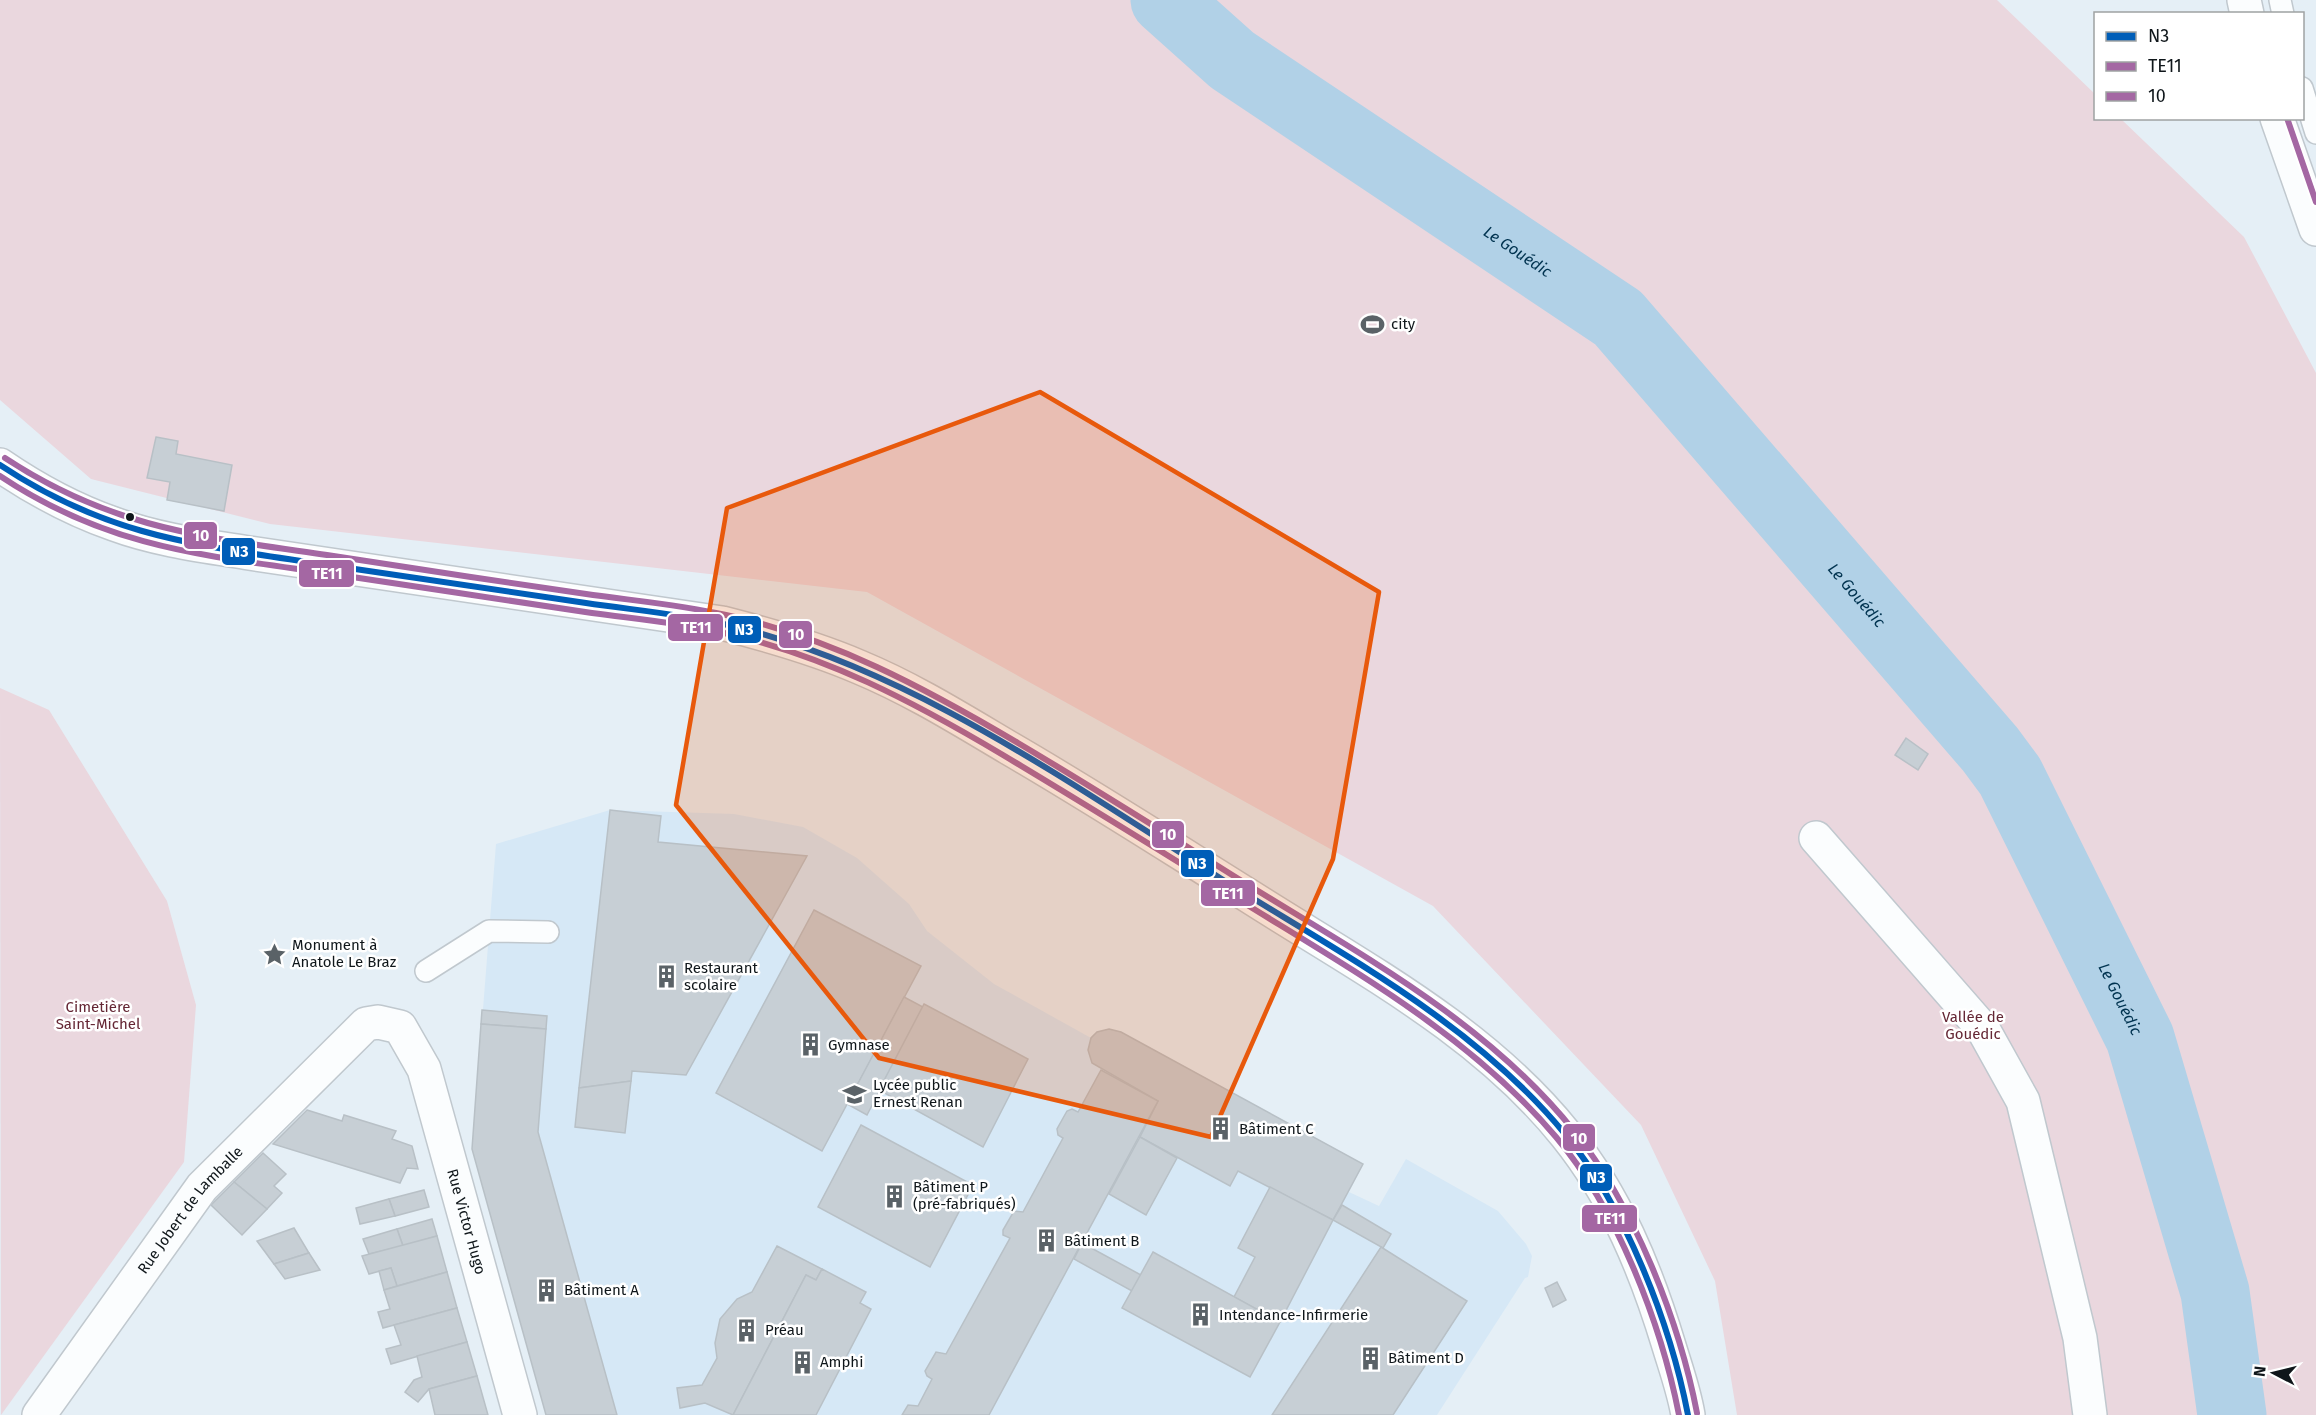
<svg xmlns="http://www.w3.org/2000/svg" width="2316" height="1415" viewBox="0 0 2316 1415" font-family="'Fira Sans',sans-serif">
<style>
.built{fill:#d6e8f6}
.green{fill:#ead7de}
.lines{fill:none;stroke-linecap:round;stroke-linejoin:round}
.river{stroke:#b1d1e7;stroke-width:69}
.building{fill:#c7cfd5;stroke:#b8c0c6;stroke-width:1.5}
.service-casing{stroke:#c0c8ce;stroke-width:24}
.minor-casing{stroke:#c0c8ce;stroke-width:36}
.tertiary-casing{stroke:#c0c8ce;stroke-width:36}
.secondary-casing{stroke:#c0c8ce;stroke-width:36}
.service{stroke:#fbfdfe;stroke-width:21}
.minor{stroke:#fbfdfe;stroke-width:33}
.tertiary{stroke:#fbfdfe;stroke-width:33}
.secondary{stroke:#fbfdfe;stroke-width:33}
.bus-1-casing{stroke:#fff;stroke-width:10}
.bus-2-casing{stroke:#fff;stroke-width:10}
.bus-3-casing{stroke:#fff;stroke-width:10}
.bus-1{stroke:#005eb8;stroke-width:6}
.bus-2{stroke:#a467a3;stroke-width:6}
.bus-3{stroke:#a467a3;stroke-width:6}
.marked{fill:#e8590c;fill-opacity:0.2;stroke:#e8590c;stroke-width:4.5;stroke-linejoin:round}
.bus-dot{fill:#0f161a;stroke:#fff;stroke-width:2}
.labels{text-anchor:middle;stroke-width:5;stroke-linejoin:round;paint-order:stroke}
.poi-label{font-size:15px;fill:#0f161a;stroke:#fff;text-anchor:start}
.park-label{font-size:15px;fill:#642634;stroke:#fff}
.street-label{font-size:15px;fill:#0f161a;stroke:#fff}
.water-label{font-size:16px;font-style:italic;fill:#003350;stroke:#fff}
.line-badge{stroke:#fff;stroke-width:2}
.badge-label{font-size:16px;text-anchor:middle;font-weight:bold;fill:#fff}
</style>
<rect width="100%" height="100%" fill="#e5eff6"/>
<polygon class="built" points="610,810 734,814 803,827 857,858 909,904 927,931 994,984 1091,1038 1102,1030 1121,1032 1363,1164 1349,1192 1379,1206 1406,1159 1498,1211 1526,1244 1532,1256 1528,1277 1525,1278 1437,1415 546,1415 472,1149 496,844"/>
<g class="green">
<polygon points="0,0 1997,0 2095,94 2096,118 2121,119 2244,237 2316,373 2316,1415 1737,1415 1715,1281 1641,1125 1433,906 867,592 270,524 91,479 0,400"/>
<polygon points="0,688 49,710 167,901 196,1005 184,1162 1,1415"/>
</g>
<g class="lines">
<path class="river" id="s1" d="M1165,0L1232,60L1618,318L1990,749L2010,776L2140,1038L2215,1292L2232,1415"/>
</g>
<g class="building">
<polygon points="156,437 178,441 176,454 232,465 224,511 167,500 170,482 147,478"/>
<polygon points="1906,738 1928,754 1918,770 1895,755"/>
<polygon points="610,810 661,816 658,842 807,856 686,1075 632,1071 631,1081 579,1088"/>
<polygon points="814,910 921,966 822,1151 716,1093"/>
<polygon points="904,997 923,1007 867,1115 847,1104"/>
<polygon points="924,1004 1028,1059 983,1147 879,1090"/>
<polygon points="482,1010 547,1016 546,1029 481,1024"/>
<polygon points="481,1024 546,1029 538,1132 617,1415 546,1415 472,1149"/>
<polygon points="1109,1029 1121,1032 1363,1164 1333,1220 1238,1171 1230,1186 1140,1137 1158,1101 1092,1063 1088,1050 1091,1038 1097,1032"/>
<polygon points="1101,1070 1158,1101 989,1415 902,1415 908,1405 918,1406 932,1379 927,1376 925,1371 936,1352 946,1354 1010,1238 1003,1235 1003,1230 1014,1211 1023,1212 1063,1138 1058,1135 1057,1129 1067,1111 1072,1109 1078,1112"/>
<polygon points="631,1081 625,1133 575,1127 579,1088"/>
<polygon points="307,1110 342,1121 344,1115 396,1131 392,1139 412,1146 418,1169 407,1168 400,1183 273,1144"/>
<polygon points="861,1125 973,1185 930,1267 818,1207"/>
<polygon points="1140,1137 1177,1158 1146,1215 1109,1194"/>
<polygon points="263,1153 286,1174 274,1186 282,1193 267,1209 234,1182"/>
<polygon points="234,1182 267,1209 242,1235 211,1205"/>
<polygon points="1270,1187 1333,1220 1280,1322 1234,1297 1255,1257 1238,1248"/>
<polygon points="424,1190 429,1207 395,1216 389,1199"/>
<polygon points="389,1199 395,1216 360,1224 356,1208"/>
<polygon points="1342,1205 1391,1234 1383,1248 1333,1220"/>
<polygon points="432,1219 437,1236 403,1246 397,1229"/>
<polygon points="294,1228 309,1253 274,1264 257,1241"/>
<polygon points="397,1229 403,1246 369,1254 363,1239"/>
<polygon points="437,1236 447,1272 397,1286 391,1268 369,1274 362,1256"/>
<polygon points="1082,1243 1141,1275 1132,1291 1074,1259"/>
<polygon points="777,1246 822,1269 816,1280 806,1275 733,1415 705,1403 680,1408 677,1388 702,1385 717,1358 715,1343 720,1319 737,1299 752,1292"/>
<polygon points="1381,1247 1467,1301 1393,1415 1272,1415"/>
<polygon points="1153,1252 1280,1322 1250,1377 1122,1308"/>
<polygon points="309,1253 320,1270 285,1279 274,1264"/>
<polygon points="391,1268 397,1286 384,1290 379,1271"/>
<polygon points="822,1269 866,1292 860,1303 871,1309 816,1415 733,1415 806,1275 816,1280"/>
<polygon points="447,1272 457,1308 383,1328 378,1312 390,1309 384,1290"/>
<polygon points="1557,1282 1566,1300 1553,1307 1545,1288"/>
<polygon points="457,1308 467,1342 391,1364 386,1349 401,1345 394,1325"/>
<polygon points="467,1342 477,1376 429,1389 418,1402 405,1392 414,1380 422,1377 417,1356"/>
<polygon points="477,1376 488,1415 435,1415 429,1389"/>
</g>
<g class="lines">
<defs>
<g id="service">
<polyline points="2280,0 2283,14"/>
<polyline points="2302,88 2316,133"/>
<polyline points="426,971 489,931 548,932"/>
</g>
<g id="minor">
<polyline points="1816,838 1983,1029 2023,1101 2080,1338 2090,1415"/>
<path id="s2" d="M39,1415L202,1187L366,1024L378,1022L400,1027L424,1069L520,1415"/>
</g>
<g id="tertiary">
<polyline points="2244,0 2247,14"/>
<polyline points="2277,118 2316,229"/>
</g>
<path id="secondary" d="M0,465C35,489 74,510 114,524C157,540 205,546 249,553L722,623C769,635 815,648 859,667C912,689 960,719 1009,748C1090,795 1169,846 1249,896C1360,967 1482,1030 1566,1135C1616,1197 1646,1270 1669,1346C1676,1369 1684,1391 1688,1415"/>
</defs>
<use href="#service" class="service-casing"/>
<use href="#minor" class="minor-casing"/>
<use href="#tertiary" class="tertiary-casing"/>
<use href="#secondary" class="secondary-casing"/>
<use href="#service" class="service"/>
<use href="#minor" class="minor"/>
<use href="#tertiary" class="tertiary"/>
<use href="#secondary" class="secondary"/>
<defs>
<path id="bus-1" d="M0,465C108,537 197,545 321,564C409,577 497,590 586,603C633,610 682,614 728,625C907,667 1066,781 1220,878C1341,954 1473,1022 1565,1134C1625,1207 1670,1322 1688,1415"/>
<path id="bus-2" d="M0,476C105,546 198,555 319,572C410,586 501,599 592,613C636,619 681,623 724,633C825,655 914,702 1003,755C1073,797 1143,840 1212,883C1332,959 1463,1027 1556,1137C1617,1209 1661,1323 1679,1415"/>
<g id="bus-3">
<polyline points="2287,118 2316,202"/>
<path d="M5,458C113,529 204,537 327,555C416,569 504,582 593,595C637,601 682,605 726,615C832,638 925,688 1018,743C1089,785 1159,829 1229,873C1350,949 1484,1018 1574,1131C1634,1206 1679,1320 1697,1413"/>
</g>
</defs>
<use href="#bus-1" class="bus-1-casing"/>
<use href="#bus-2" class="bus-2-casing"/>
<use href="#bus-3" class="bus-3-casing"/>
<use href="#bus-1" class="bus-1"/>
<use href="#bus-2" class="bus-2"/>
<use href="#bus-3" class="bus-3"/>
</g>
<path class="marked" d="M1040,392L1379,592L1333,859L1211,1137L879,1058L676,805L727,508Z"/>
<defs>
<symbol id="stadium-bare" viewBox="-9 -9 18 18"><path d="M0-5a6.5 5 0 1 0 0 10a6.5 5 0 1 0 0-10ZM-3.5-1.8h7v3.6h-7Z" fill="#5a6267" stroke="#fff" stroke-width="2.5" paint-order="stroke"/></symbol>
<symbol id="sight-bare" viewBox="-9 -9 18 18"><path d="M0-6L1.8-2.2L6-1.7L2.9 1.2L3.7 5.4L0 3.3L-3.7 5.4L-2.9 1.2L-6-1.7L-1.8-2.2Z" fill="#5a6267" stroke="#fff" stroke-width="2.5" paint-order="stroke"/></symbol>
<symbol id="building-bare" viewBox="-9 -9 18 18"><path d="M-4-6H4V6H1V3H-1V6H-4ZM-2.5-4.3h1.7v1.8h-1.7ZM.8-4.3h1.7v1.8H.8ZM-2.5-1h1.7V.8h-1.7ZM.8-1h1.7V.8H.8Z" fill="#5a6267" stroke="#fff" stroke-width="2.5" paint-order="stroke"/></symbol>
<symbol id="school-bare" viewBox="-9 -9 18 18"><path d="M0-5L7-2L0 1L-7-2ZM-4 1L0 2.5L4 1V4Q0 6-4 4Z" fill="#5a6267" stroke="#fff" stroke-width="2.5" paint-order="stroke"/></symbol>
</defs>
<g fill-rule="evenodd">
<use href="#stadium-bare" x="1356" y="308" width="33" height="33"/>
<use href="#sight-bare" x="258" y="938" width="33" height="33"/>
<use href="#building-bare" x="650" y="960" width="33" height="33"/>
<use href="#building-bare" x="794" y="1028" width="33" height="33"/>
<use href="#school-bare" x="838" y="1078" width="33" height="33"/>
<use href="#building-bare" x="1204" y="1112" width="33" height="33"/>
<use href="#building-bare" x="878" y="1180" width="33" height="33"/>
<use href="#building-bare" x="1030" y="1224" width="33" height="33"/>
<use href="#building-bare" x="530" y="1274" width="33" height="33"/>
<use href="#building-bare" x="1184" y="1298" width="33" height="33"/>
<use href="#building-bare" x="730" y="1314" width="33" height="33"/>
<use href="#building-bare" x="1354" y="1342" width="33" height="33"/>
<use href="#building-bare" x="786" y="1346" width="33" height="33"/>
</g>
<circle class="bus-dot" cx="130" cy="517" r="5"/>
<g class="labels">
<g class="poi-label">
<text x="1391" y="329">city</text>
<text x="292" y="950">Monument à<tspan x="292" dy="17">Anatole Le Braz</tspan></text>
<text x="684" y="973">Restaurant<tspan x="684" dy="17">scolaire</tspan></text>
<text x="828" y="1050">Gymnase</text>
<text x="873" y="1090">Lycée public<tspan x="873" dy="17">Ernest Renan</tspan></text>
<text x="1239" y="1134">Bâtiment C</text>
<text x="913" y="1192">Bâtiment P<tspan x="913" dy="17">(pré-fabriqués)</tspan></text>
<text x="1064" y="1246">Bâtiment B</text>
<text x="564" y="1295">Bâtiment A</text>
<text x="1219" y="1320">Intendance-Infirmerie</text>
<text x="765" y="1335">Préau</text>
<text x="1388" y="1363">Bâtiment D</text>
<text x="820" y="1367">Amphi</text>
</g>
<g class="park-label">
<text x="98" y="1012">Cimetière<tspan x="98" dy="17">Saint-Michel</tspan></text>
<text x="1973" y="1022">Vallée de<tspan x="1973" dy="17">Gouédic</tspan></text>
</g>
<g class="street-label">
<text dy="5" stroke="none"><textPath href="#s2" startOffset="255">Rue Jobert de Lamballe</textPath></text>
<text dy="5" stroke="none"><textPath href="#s2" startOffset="753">Rue Victor Hugo</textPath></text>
</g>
<g class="water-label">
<text dy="6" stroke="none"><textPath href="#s1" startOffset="434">Le Gouédic</textPath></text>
<text dy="6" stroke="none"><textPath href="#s1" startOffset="920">Le Gouédic</textPath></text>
<text dy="6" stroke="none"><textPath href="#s1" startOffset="1406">Le Gouédic</textPath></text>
</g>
</g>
<g class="line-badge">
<rect x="183" y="521" width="35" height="29" rx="6" fill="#a467a3"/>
<rect x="221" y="537" width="35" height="29" rx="6" fill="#005eb8"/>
<rect x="298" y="559" width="57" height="29" rx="6" fill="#a467a3"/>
<rect x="667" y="613" width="57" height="29" rx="6" fill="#a467a3"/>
<rect x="727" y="615" width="35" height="29" rx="6" fill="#005eb8"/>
<rect x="778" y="620" width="35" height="29" rx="6" fill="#a467a3"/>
<rect x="1151" y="820" width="34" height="29" rx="6" fill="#a467a3"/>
<rect x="1180" y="849" width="35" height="29" rx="6" fill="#005eb8"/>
<rect x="1200" y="879" width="56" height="28" rx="6" fill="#a467a3"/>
<rect x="1562" y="1123" width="34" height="29" rx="6" fill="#a467a3"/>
<rect x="1579" y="1163" width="34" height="29" rx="6" fill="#005eb8"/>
<rect x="1581" y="1204" width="57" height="29" rx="6" fill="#a467a3"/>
</g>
<g class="badge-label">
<text x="201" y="541">10</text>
<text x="239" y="557">N3</text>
<text x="327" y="579">TE11</text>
<text x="696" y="633">TE11</text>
<text x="744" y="635">N3</text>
<text x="796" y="640">10</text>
<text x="1168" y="840">10</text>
<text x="1197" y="869">N3</text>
<text x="1228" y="899">TE11</text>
<text x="1579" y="1144">10</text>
<text x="1596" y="1183">N3</text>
<text x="1610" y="1224">TE11</text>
</g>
<rect x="2094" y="12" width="210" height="108" fill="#ffffff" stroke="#9fa2a3" stroke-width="1.5"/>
<rect x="2106" y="32" width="30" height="9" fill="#005eb8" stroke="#9fa2a3" stroke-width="1.5"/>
<text x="2148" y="42" font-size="18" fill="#0f161a">N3</text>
<rect x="2106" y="62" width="30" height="9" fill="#a467a3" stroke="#9fa2a3" stroke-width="1.5"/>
<text x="2148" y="72" font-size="18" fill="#0f161a">TE11</text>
<rect x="2106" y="92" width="30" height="9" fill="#a467a3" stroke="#9fa2a3" stroke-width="1.5"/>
<text x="2148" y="102" font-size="18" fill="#0f161a">10</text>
<g transform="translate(2274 1373) rotate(277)" stroke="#ffffff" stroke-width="4.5" paint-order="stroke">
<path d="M0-4.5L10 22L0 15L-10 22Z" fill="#0f161a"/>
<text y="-9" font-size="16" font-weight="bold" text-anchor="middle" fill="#0f161a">N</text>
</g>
</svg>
